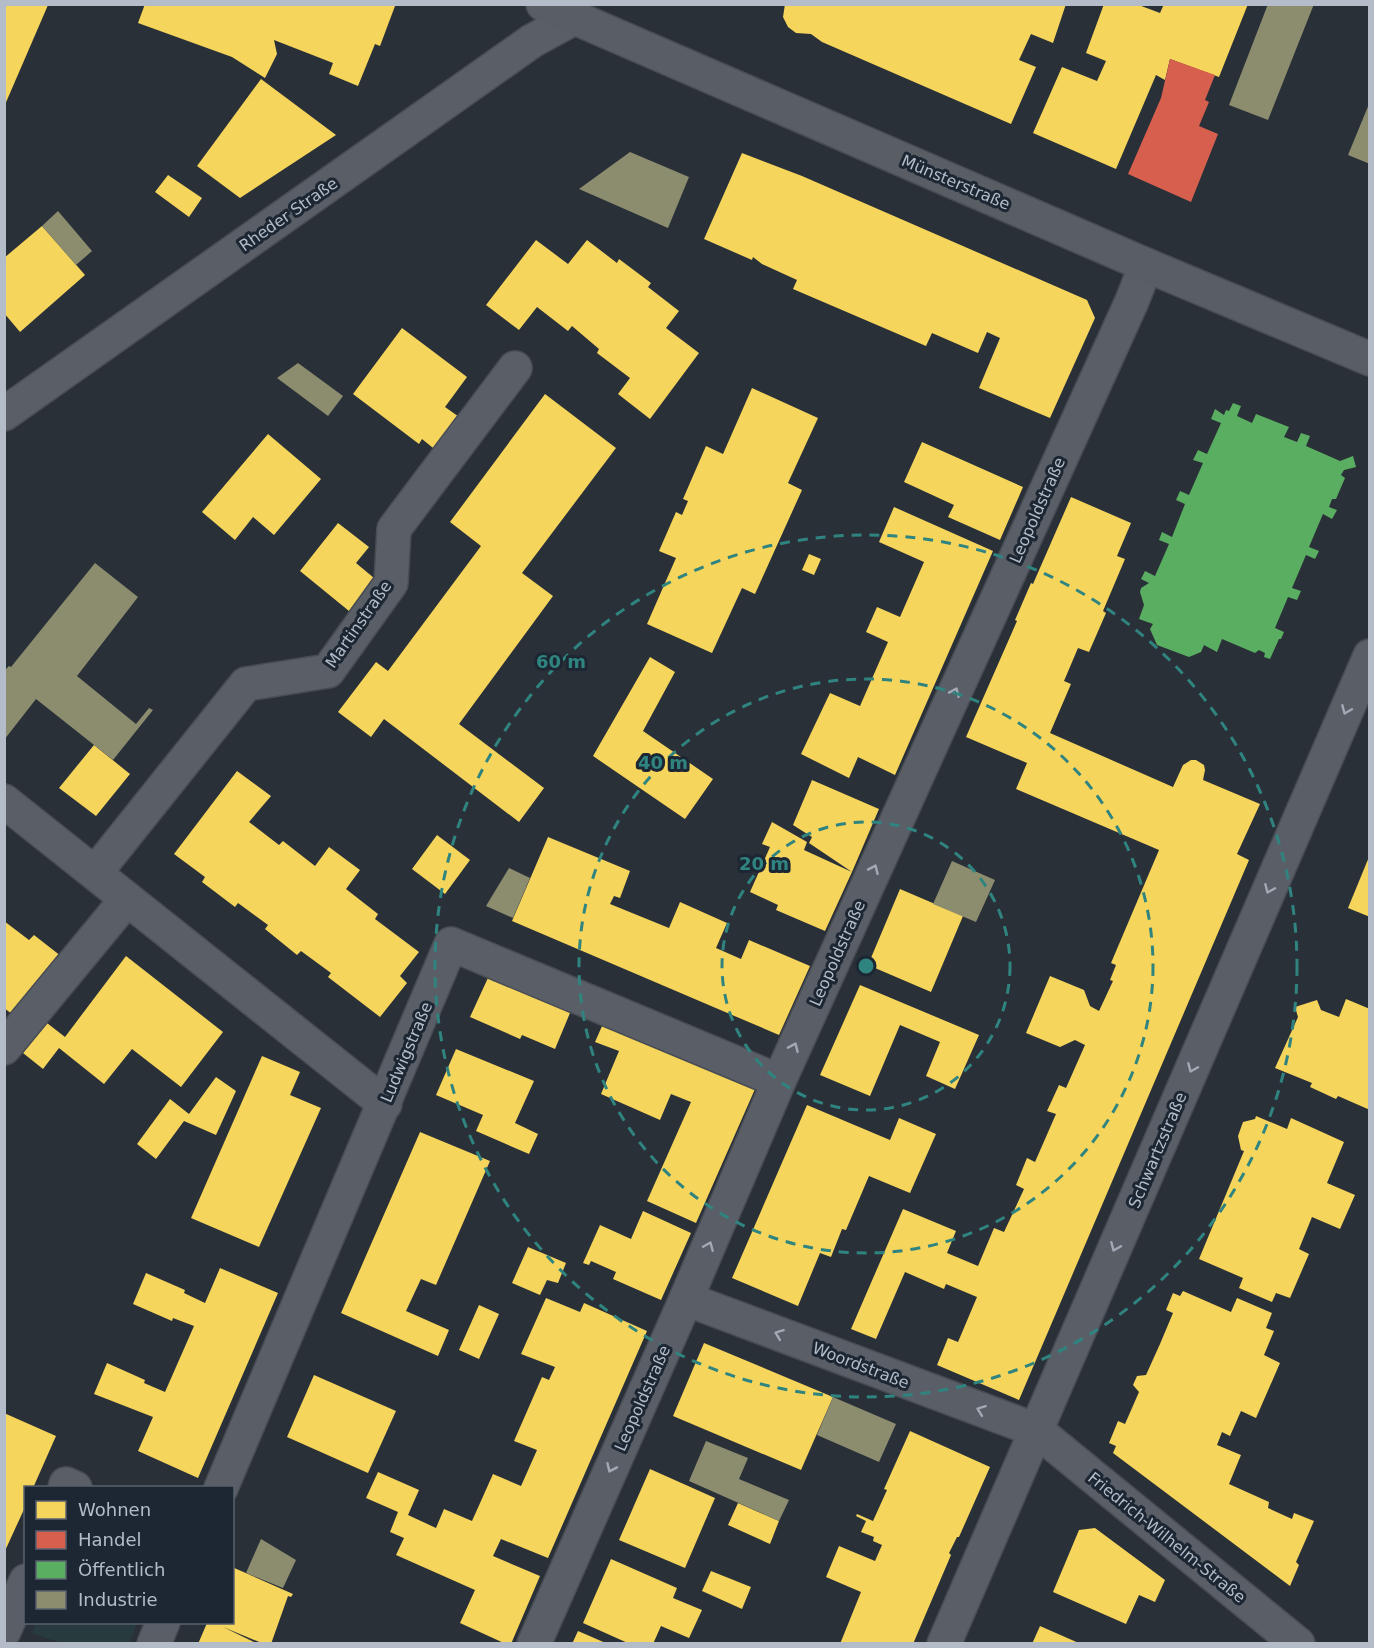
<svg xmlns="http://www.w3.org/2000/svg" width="1374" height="1648" viewBox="0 0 1374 1648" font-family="'DejaVu Sans',sans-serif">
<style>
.green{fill:#273a3e}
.homes{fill:#f6d55c}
.shops{fill:#d6604d}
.public{fill:#5aae61}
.industry{fill:#8c8c6e}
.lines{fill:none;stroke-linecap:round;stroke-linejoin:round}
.minor-casing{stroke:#484c53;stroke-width:36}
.secondary-casing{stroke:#484c53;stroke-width:36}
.minor{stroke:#5a5e66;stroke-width:33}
.secondary{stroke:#595d64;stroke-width:33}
.oneway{stroke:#a2a9b5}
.ring{fill:none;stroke:#308480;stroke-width:3;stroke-dasharray:10 8}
.labels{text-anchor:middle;stroke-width:6;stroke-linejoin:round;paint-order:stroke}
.street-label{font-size:16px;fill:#b4bcc9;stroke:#1d2633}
.centre{fill:#308480;stroke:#1d2633;stroke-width:3}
.ring-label{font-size:18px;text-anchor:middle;font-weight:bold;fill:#308480;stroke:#1d2633;stroke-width:6;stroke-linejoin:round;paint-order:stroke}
</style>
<rect width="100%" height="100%" fill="#2a3038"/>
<polygon class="green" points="36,1623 36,1622 137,1623 129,1644 61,1643 32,1633"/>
<g class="homes">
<polygon points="145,4 390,4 395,6 380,46 375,44 358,86 329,74 333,63 274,40 277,54 265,78 232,57 138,23"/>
<polygon points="785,4 1066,4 1053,43 1031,34 1019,60 1036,67 1011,124 822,42 811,34 796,33 788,27 783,17"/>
<polygon points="1104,4 1136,4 1160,13 1164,4 1248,4 1219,77 1170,59 1165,80 1156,75 1116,169 1033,133 1062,67 1097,81 1106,61 1086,53"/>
<polygon points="4,5 48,5 4,107"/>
<polygon points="261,79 336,135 240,198 197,166"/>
<polygon points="742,153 802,176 1087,300 1095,318 1050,418 979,388 1000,338 987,332 978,353 932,333 926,346 793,289 797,280 762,264 753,257 752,260 704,239"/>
<polygon points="168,175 202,198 189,217 155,192"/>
<polygon points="42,226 85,275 20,332 4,313 4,258"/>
<polygon points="536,240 568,264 587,240 617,263 619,259 651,283 648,287 679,311 666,328 699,353 650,419 618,394 630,378 597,353 599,349 572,326 568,331 537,307 519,330 486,305"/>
<polygon points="402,328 467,377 445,407 462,419 438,452 422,439 419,444 353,394"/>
<polygon points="752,388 818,418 788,483 802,490 755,594 742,588 712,653 647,624 676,558 659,551 676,512 682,515 688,501 683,499 706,446 723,454"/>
<polygon points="545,394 616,448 522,573 553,596 459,724 544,788 519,822 384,719 371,737 338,712 376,662 388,671 481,546 450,522"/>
<polygon points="268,434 321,479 274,535 253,517 235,540 202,512"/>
<polygon points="922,442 1023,487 1000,540 948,517 954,505 904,482"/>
<polygon points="1071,497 1131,523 1117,556 1125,559 1103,611 1106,613 1089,652 1078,648 1064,681 1071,684 1050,733 1173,787 1183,765 1191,760 1196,760 1204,765 1205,770 1203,780 1260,804 1237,854 1249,860 1019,1400 937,1365 948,1338 958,1342 977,1297 946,1284 944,1289 905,1272 876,1339 851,1329 903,1209 956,1231 947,1253 978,1266 994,1228 1004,1232 1024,1189 1016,1185 1027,1158 1035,1162 1056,1114 1047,1111 1059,1085 1066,1088 1085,1045 1075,1040 1060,1047 1026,1033 1050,976 1084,990 1090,1006 1099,1011 1113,981 1110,980 1116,965 1111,963 1159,850 1016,789 1027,763 966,737 1017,621 1015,620 1031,583 1033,584"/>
<polygon points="894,507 993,551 895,775 858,757 849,778 801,754 830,693 860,706 888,642 866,632 877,607 900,617 924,562 879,542"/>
<polygon points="338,523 369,547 356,563 374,578 349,611 300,571"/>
<polygon points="809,554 821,559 814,575 802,570"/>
<polygon points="650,657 675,672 643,731 713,779 685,819 593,756"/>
<polygon points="94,745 130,774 96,816 59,788"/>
<polygon points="237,771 271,796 249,822 279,845 283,841 315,866 329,847 360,870 346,889 378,914 375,919 419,952 400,976 407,983 380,1017 328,977 331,973 301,951 297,955 265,929 268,925 238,903 235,907 202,882 205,877 174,854"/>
<polygon points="812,780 879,809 852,872 825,931 776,910 778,905 750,892 770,847 762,844 772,822 807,842 804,850 852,872 809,843 812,837 793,825"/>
<polygon points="437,835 470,860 445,894 412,869"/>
<polygon points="548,837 630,871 620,898 614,896 610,904 669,928 680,902 727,923 716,948 741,959 749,940 810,966 779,1035 512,921"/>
<polygon points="1369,857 1370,857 1370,917 1348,908"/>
<polygon points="900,889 963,916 931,992 868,965"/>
<polygon points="4,921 29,940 34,935 66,960 20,1020 4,1008"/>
<polygon points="126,956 223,1032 181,1087 132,1049 104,1084 59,1048 43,1069 23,1053 47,1023 65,1037"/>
<polygon points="493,967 575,1001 555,1049 522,1035 520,1039 470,1017"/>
<polygon points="860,985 979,1035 955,1089 926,1076 940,1042 900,1025 870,1096 820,1075"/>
<polygon points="1346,999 1370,1009 1370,1110 1338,1096 1336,1099 1310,1087 1312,1083 1275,1068 1298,1017 1295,1007 1317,1000 1321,1010 1339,1017"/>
<polygon points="606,1017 759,1080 696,1223 647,1201 691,1102 671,1094 660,1120 601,1094 619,1051 595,1042"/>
<polygon points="456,1049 534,1081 515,1123 538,1134 529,1154 476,1131 483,1115 436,1095"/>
<polygon points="262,1056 300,1072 290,1095 321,1108 259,1247 191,1218"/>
<polygon points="216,1077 236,1091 216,1135 184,1121 156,1159 137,1144 170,1099 189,1114"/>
<polygon points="807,1105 890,1140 899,1118 936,1134 910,1193 869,1176 846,1230 842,1229 831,1257 820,1253 798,1306 732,1278"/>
<polygon points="1256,1116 1287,1129 1291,1118 1344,1142 1327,1183 1355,1195 1340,1229 1312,1217 1299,1249 1309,1254 1290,1298 1276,1293 1272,1302 1239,1288 1243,1278 1199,1259 1244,1151 1241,1150 1238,1136 1243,1122 1255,1119"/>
<polygon points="420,1132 490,1161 436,1285 421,1279 406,1311 449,1330 438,1356 341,1313"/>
<polygon points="643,1211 691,1233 661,1300 613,1279 616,1272 591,1261 589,1265 583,1263 600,1225 631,1239"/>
<polygon points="528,1247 566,1263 558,1283 547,1280 540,1295 512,1283"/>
<polygon points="220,1268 278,1293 198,1478 138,1451 153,1417 94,1394 107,1363 145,1380 144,1383 165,1392 194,1326 173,1318 172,1321 133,1304 146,1273 185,1290 184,1293 205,1303"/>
<polygon points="1183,1291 1231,1312 1237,1298 1272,1313 1266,1328 1274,1331 1264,1355 1280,1363 1256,1418 1241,1411 1230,1436 1222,1432 1217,1445 1241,1455 1229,1484 1269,1502 1268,1508 1292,1519 1294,1513 1314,1521 1296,1562 1299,1565 1290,1586 1113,1453 1116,1446 1109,1443 1118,1421 1125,1424 1139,1392 1133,1385 1137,1376 1146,1375 1160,1344 1173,1313 1166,1310 1173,1293 1180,1296"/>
<polygon points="546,1298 580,1312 584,1303 647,1331 548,1558 501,1539 493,1556 540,1576 511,1644 506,1644 460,1623 475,1590 396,1555 404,1538 390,1532 398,1512 366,1498 378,1472 419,1490 408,1515 436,1528 444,1509 472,1521 493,1474 521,1486 537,1450 514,1441 542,1377 549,1380 555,1367 521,1354"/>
<polygon points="479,1305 499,1314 479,1359 459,1350"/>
<polygon points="704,1343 833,1397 801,1470 673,1416"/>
<polygon points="314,1375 396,1411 368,1473 287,1437"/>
<polygon points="4,1413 56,1436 33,1488 26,1488 26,1505 4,1553"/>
<polygon points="910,1431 990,1467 959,1537 957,1537 949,1553 951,1555 913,1644 840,1644 861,1592 826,1577 839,1546 875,1561 882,1545 873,1541 874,1537 861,1532 866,1521 856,1516 857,1514 873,1521 887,1490 884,1489"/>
<polygon points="650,1469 715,1498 685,1568 619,1540"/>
<polygon points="738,1503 779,1521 770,1544 728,1525"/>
<polygon points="1095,1528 1165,1580 1155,1602 1139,1595 1126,1624 1053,1592 1079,1530"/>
<polygon points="611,1559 677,1588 673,1598 702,1610 689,1638 661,1626 653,1644 630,1644 583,1623"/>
<polygon points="232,1567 293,1594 291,1597 288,1596 271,1644 264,1644 223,1627 258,1644 198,1644 207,1623 232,1623"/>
<polygon points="711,1571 751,1587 742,1609 702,1591"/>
<polygon points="1040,1626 1081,1644 1032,1644"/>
<polygon points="578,1631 608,1644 572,1644"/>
</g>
<polygon class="shops" points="1170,59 1215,75 1205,100 1209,102 1199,126 1218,134 1191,202 1128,174 1161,98"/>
<polygon class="public" points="1233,403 1241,406 1237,416 1252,423 1256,414 1289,427 1284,437 1297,442 1301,433 1310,436 1306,446 1340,461 1353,456 1356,467 1344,470 1341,475 1345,478 1336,499 1332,499 1329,507 1337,510 1332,519 1323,514 1309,547 1319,551 1315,559 1306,555 1292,588 1301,591 1297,600 1288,597 1275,628 1284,632 1281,639 1279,639 1270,659 1264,657 1265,653 1259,650 1255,653 1222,639 1217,652 1204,645 1201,652 1189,657 1157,645 1150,629 1153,624 1139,619 1144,605 1140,592 1141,588 1149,583 1141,579 1145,571 1155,576 1169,544 1159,540 1162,532 1172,537 1185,504 1176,500 1180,491 1189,495 1203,463 1193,460 1198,450 1207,454 1221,423 1211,419 1215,409 1224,415 1226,410 1229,411"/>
<g class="industry">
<polygon points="1268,4 1314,4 1268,120 1229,105"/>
<polygon points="1369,104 1370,104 1370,164 1348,155"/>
<polygon points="630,152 689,177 668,228 579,189"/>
<polygon points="58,211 92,251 76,265 42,226"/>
<polygon points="298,363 343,396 328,416 277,378"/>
<polygon points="95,563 138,597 77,676 136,724 149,708 153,710 113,760 36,699 4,740 4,671 9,666 11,667"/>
<polygon points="952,861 995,880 976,922 933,904"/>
<polygon points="509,868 530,878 513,918 486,906"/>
<polygon points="833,1397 896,1424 879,1462 817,1435"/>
<polygon points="706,1441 748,1458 739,1479 789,1500 779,1521 689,1481"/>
<polygon points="261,1539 296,1560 283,1588 246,1573"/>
</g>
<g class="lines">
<defs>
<g id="minor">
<polyline points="4,414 532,41 574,18"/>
<polyline points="4,801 385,1104"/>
<polyline points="95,873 246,684 328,671 391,583 394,529 515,368"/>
<polyline points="4,1048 127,899"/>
<polyline points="686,1299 1036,1430 1298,1644"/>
<polyline points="65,1488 66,1484 75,1488"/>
<polyline points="221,1488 451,944 779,1081"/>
<polyline points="4,1631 26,1581"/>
<polyline points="154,1644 163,1622"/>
<polyline points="534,1644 686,1299 779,1081 1132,301 1146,265"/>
<polyline points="944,1644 1370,656"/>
</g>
<polyline id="secondary" points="543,4 1146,265 1370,359"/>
</defs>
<use href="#minor" class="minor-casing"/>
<use href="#secondary" class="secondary-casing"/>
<use href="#minor" class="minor"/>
<use href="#secondary" class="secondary"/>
</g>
<defs><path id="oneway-chevron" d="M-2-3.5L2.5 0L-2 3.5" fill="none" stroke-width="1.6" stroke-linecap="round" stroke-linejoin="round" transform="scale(1.5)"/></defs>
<g class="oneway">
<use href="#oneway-chevron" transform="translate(955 692) rotate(-66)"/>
<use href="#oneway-chevron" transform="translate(1346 710) rotate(113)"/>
<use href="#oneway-chevron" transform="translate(874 869) rotate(-66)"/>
<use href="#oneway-chevron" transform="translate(1269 889) rotate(113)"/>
<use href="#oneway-chevron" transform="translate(794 1047) rotate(-66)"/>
<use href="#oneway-chevron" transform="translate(1192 1068) rotate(113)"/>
<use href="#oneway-chevron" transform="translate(709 1246) rotate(-67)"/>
<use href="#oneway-chevron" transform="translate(1115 1247) rotate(113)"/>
<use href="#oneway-chevron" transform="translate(779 1334) rotate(-159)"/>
<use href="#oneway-chevron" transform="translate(981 1410) rotate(-159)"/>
<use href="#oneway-chevron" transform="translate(611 1468) rotate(114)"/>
</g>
<g class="ring">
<circle cx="866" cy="966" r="144"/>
<circle cx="866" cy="966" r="287"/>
<circle cx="866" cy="966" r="431"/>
</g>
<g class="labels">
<g class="street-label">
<text transform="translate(956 182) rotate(23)" y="6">Münsterstraße</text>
<text transform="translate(288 214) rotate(-35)" y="6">Rheder Straße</text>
<text transform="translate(1037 510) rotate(-66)" y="6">Leopoldstraße</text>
<text transform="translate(358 624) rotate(-55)" y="6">Martinstraße</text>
<text transform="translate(837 953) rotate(-66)" y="6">Leopoldstraße</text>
<text transform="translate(406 1052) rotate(-67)" y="6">Ludwigstraße</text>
<text transform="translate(1157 1150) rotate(-67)" y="6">Schwartzstraße</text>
<text transform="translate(861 1365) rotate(21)" y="6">Woordstraße</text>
<text transform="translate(642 1398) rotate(-66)" y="6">Leopoldstraße</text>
<text transform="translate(1167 1537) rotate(39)" y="6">Friedrich-Wilhelm-Straße</text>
</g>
</g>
<circle cx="866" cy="966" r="9" class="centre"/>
<g class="ring-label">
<text x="561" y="668">60 m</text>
<text x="663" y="769">40 m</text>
<text x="764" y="870">20 m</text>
</g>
<rect width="1374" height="1648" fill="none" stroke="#b4bcc9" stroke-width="12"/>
<rect x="24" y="1486" width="210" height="138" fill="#1d2633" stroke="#59626f" stroke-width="1.5"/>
<rect x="36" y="1501" width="30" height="18" fill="#f6d55c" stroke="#59626f" stroke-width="1.5"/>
<text x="78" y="1516" font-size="18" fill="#b4bcc9">Wohnen</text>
<rect x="36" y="1531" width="30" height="18" fill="#d6604d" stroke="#59626f" stroke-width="1.5"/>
<text x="78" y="1546" font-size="18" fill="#b4bcc9">Handel</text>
<rect x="36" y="1561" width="30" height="18" fill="#5aae61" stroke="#59626f" stroke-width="1.5"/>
<text x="78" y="1576" font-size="18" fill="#b4bcc9">Öffentlich</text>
<rect x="36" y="1591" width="30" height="18" fill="#8c8c6e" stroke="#59626f" stroke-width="1.5"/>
<text x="78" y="1606" font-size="18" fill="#b4bcc9">Industrie</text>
</svg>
